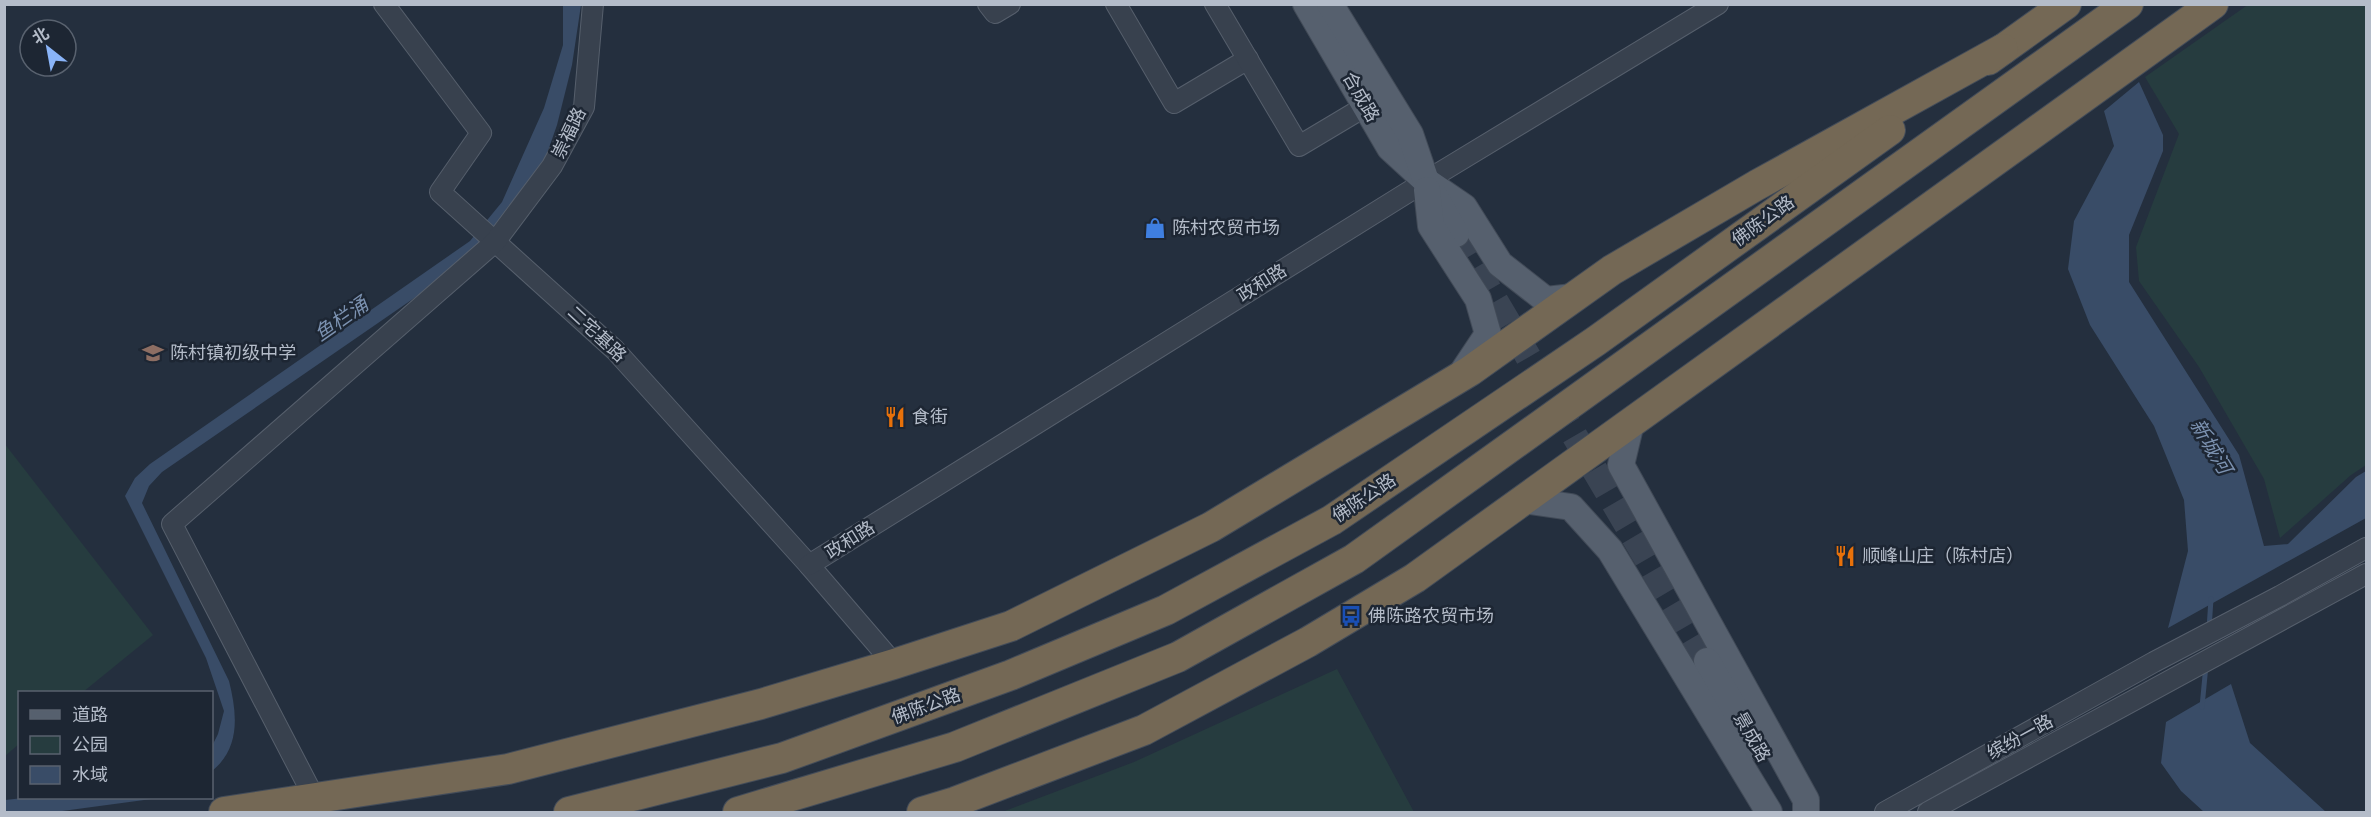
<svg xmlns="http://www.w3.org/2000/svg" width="2371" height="817" viewBox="0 0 2371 817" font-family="'Asap Condensed','Noto Sans SC',sans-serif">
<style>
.green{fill:#263c3f}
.water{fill:#394c67}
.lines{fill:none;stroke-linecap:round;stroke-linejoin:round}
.stream{stroke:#394c67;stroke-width:5}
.major-tunnel{stroke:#3a4453;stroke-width:26;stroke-dasharray:26 13;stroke-linecap:butt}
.minor-casing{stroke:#565f6c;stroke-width:22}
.major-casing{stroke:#414a57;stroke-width:28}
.highway-casing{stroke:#434c59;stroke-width:32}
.minor{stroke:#38414e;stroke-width:20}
.major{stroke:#56606e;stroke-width:26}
.highway{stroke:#746855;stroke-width:30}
.labels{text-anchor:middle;stroke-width:5;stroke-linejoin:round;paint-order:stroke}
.street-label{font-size:18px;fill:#b4bcc9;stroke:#1d2633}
.poi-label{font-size:18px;fill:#b4bcc9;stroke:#1d2633;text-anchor:start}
.water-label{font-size:20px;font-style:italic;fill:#7c92b1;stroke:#1d2633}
</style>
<rect width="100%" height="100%" fill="#242f3e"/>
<g class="green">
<polygon points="2249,4 2366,5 2366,465 2351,475 2280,538 2264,479 2199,367 2139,281 2136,247 2179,134 2145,77"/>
<polygon points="4,443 153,635 83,692 20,692 19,744 5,756"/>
<polygon points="1337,669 1414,812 1002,812 1134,762"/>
</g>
<g class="water">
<path d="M563,5H581L572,65L557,125L543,165L528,192L452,272L162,472L149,486L142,503L229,681C237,713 241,748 212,771V746L218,734L224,711L206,658L125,496L135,478L150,464L470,241L502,202L544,108L563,45Z"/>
<polygon points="2139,82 2163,135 2163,151 2129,235 2129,282 2239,455 2264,546 2288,544 2356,477 2366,471 2366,518 2168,628 2188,551 2184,500 2154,426 2090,325 2068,269 2074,221 2114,146 2104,111"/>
<polygon points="2231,684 2250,743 2326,812 2204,812 2181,791 2161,763 2166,722"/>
<polygon points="23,798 159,798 55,812 5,812 5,800"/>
</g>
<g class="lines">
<g class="stream">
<polyline points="2209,629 2211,599"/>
<polyline points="2202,707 2206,665"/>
</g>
<polyline class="major-tunnel" points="1456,234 1707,661"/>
<defs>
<g id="minor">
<polyline points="384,4 481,133 440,192 615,350 809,565 894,664"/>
<polyline points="988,4 995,13 1010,4"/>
<polyline points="1116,4 1174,103 1248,59"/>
<polyline points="1215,4 1299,146 1366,106"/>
<polyline points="809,565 1426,181 1718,4"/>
<polyline points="315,799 172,524 495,242 552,166 584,107 593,4"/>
<polyline points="1885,812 2154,662 2280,596 2366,548"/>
<polyline points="1928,812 2366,574"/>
</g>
<g id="major">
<polyline points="1306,4 1390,148 1426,181 1464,207 1500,264 1546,300 1573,297"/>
<polyline points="1330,4 1410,134 1426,181 1456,234"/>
<polyline points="1427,190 1431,226 1478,299 1488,334 1464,370"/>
<polyline points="1631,423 1621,465 1806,800 1806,812"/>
<polyline points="1523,500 1571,507 1610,550 1769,812"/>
<polyline points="1707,661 1757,747"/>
</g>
<g id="highway">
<polyline points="1988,60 2066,4"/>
<polyline points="224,812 508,769 761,704 894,664 1011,626 1211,527 1470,371 1612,270 1757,185 2003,49"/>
<polyline points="569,812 782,758 1011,675 1166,610 1332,520 1596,341 1890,130"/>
<polyline points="738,812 955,747 1178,657 1354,559 2128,4"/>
<polyline points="922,812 955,802 1144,730 1308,642 1415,578 2213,4"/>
</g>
</defs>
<use href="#minor" class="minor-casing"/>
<use href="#major" class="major-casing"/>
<use href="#highway" class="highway-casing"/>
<use href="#minor" class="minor"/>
<use href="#major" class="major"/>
<use href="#highway" class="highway"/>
</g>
<defs>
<symbol id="shop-bare" viewBox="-9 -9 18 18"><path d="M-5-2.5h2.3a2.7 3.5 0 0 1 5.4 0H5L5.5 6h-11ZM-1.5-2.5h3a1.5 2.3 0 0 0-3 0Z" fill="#3f7fe0" stroke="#1d2633" stroke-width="2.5" paint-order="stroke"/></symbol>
<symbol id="school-bare" viewBox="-9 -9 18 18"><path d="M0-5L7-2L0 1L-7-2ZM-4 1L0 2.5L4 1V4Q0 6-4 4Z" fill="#8d6e63" stroke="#1d2633" stroke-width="2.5" paint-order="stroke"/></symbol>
<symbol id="restaurant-bare" viewBox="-9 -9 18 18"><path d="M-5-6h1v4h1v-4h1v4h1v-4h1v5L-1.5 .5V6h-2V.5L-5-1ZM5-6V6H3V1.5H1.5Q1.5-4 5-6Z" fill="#e8710a" stroke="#1d2633" stroke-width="2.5" paint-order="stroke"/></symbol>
<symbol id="bus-bare" viewBox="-9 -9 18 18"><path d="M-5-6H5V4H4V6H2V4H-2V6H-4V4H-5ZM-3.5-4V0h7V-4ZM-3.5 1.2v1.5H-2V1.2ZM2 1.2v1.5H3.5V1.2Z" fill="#1a4fb4" stroke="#1d2633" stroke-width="2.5" paint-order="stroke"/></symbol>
</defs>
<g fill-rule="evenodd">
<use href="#shop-bare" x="1140" y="213" width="30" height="30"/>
<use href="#school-bare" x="138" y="338" width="30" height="30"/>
<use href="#restaurant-bare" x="880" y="402" width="30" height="30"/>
<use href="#restaurant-bare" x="1830" y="541" width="30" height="30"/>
<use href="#bus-bare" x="1336" y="601" width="30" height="30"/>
</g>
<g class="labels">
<g class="street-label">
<text transform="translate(1361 97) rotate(60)" y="6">合成路</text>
<text transform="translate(569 133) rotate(-64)" y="6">崇福路</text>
<text transform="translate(1763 221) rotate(-36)" y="6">佛陈公路</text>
<text transform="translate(1262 283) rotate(-32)" y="6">政和路</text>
<text transform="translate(597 334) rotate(43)" y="6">二宅基路</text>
<text transform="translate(1364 498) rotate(-34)" y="6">佛陈公路</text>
<text transform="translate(850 540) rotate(-32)" y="6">政和路</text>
<text transform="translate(926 706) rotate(-20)" y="6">佛陈公路</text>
<text transform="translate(1752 737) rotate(60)" y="6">景成路</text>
<text transform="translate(2020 737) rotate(-29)" y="6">缤纷一路</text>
</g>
<g class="poi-label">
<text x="1172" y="234">陈村农贸市场</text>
<text x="170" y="359">陈村镇初级中学</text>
<text x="912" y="423">食街</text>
<text x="1862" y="562">顺峰山庄（陈村店）</text>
<text x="1368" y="622">佛陈路农贸市场</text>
</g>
<g class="water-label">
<text transform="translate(341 319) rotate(-35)" y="7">鱼栏涌</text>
<text transform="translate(2211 446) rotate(59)" y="7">新城河</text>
</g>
</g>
<rect width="2371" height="817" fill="none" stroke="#b4bcc9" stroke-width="12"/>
<rect x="18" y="691" width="195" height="108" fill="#1d2633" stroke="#59626f" stroke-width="1.5"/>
<rect x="30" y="710" width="30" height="9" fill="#56606e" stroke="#59626f" stroke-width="1.5"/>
<text x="72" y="721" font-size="18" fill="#b4bcc9">道路</text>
<rect x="30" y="736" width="30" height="18" fill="#263c3f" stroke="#59626f" stroke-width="1.5"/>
<text x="72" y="751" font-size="18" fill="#b4bcc9">公园</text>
<rect x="30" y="766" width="30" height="18" fill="#394c67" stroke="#59626f" stroke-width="1.5"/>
<text x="72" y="781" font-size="18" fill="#b4bcc9">水域</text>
<g transform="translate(48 48) rotate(329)"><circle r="28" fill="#1d2633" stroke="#59626f" stroke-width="1.5"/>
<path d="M0-4.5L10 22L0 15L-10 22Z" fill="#8ab4f8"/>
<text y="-9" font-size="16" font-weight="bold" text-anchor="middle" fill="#b4bcc9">北</text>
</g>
</svg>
